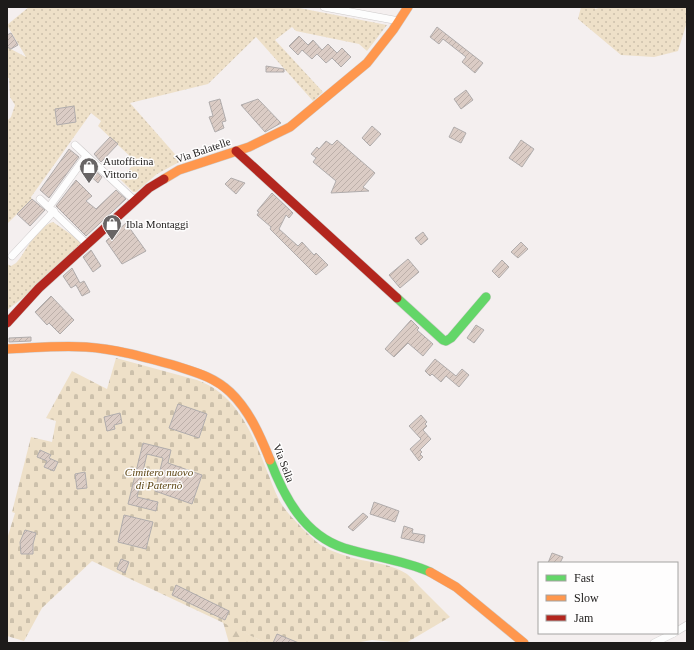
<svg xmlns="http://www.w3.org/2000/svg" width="694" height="650" viewBox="0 0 694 650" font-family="'Times New Roman',serif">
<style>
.grass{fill:url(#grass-dots)}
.forest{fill:url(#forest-firs)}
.cemetery{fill:url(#cemetery-stones)}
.building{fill:url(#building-hatch);stroke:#b0acac}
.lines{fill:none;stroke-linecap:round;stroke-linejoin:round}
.street-casing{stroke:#cecbcb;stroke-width:8}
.fast-casing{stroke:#cecbcb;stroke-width:10}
.slow-casing{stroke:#cecbcb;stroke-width:10}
.jam-casing{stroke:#cecbcb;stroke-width:10}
.street{stroke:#fdfdfd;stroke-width:7}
.fast{stroke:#63d668;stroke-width:9}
.slow{stroke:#ff974d;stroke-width:9}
.jam{stroke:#b3261e;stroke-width:9}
.labels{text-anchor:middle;stroke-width:3;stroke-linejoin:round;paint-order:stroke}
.street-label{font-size:11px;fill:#1d1b1a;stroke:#fefdfd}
.poi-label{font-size:11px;fill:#1d1b1a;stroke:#fefdfd;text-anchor:start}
.park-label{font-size:11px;font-style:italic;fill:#5d4614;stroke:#fefdfd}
</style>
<defs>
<pattern id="grass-dots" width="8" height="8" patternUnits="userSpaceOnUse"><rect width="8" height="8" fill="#eee0c8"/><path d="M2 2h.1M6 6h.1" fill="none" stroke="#ccc0ab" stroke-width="1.8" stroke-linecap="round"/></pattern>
<pattern id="forest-firs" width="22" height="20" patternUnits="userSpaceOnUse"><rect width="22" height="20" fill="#eee0c8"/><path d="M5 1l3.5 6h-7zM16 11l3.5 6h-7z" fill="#ccc0ab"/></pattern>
<pattern id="cemetery-stones" width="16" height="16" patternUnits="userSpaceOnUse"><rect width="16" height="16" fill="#eee0c8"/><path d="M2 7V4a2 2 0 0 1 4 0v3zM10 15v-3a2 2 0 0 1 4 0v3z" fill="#ccc0ab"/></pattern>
<pattern id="building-hatch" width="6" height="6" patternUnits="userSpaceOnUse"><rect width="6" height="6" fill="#dbccc5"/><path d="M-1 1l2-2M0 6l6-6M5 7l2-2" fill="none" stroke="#bcafa9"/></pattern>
</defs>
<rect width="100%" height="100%" fill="#f4efef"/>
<g class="grass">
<polygon points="29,7 294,7 387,25 367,51 359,44 296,31 292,27 275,40 323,92 313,101 256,37 208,84 130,103 181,161 157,174 136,192 133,192 120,179 136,162 98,126 101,121 91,113 31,197 32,199 7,224 7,121 11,117 15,105 10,97 9,78 7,78 7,47 26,57 7,25"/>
<polygon points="581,7 595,7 595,9 602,7 687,7 687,22 678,51 654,57 621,55 578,19"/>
<path d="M53,222L82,242L23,298L7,310V264L11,266L16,263C28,250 34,228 53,222Z"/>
</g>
<polygon class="forest" points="223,622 266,643 229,643"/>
<path class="cemetery" d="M116,358L197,380C239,395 254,438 269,476C274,489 279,503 289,514C295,521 313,540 321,545C331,552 350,557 361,560C377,563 393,565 407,574C412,578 416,583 420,587C430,597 440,607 450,617L406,643L372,640L355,643H266L92,561L42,608L24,641L7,636V539L15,513L12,512L31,437L52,442L56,421L46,418L72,371L107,389Z"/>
<g class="building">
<polygon points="437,27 483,63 475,73 462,62 466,57 443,39 439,44 430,37"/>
<polygon points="11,33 18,45 11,49 7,47 7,35"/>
<polygon points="299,36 308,45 313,40 322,50 328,44 337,53 342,48 351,57 341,67 332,58 326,63 317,54 312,59 302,50 298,55 289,46"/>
<polygon points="266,66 284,69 284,72 266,72"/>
<polygon points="466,90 473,100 461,109 454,99"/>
<polygon points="220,99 226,121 222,122 224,128 215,132 209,117 213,116 209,102"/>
<polygon points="258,99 281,123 265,132 241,105"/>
<polygon points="74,106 76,122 57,125 55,109"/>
<polygon points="372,126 381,134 370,146 362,138"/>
<polygon points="454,127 466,133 461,143 449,137"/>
<polygon points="110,137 118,144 101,162 94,154"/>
<polygon points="337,140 375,173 363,187 369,191 331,193 336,181 313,162 316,158 311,154 317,147 319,149 326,141 332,145"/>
<polygon points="521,140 534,149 522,167 509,158"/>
<polygon points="69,149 79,157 49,198 40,190"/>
<polygon points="89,165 102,177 98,183 84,170"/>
<polygon points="231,178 245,183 236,194 225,184"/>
<polygon points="76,180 92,196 86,201 96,209 116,190 126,199 86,236 56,206"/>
<polygon points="272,193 293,213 289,218 286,215 279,229 298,246 302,242 314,255 316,253 328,265 316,275 270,229 271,227 257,215 259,212 257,211"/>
<polygon points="32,199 45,210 30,226 17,214"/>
<polygon points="126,223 146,251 122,264 106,241"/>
<polygon points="423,232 428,239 421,245 415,238"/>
<polygon points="521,242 528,249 518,258 511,252"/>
<polygon points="91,250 101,266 93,272 83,257"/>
<polygon points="408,259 419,272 400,288 389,275"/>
<polygon points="502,260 509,267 499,278 492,271"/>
<polygon points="72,268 80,283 84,281 90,292 82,296 76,285 71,288 63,276"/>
<polygon points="51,296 74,320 60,334 49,323 47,325 35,312"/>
<polygon points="411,320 419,328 417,330 433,344 423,356 408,343 394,357 385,349"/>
<polygon points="476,325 484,330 474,343 467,338"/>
<polygon points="31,337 31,341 9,342 9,338"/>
<polygon points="435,359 456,376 462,369 469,375 459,387 446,376 441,382 432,374 430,376 425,371"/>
<polygon points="178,404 207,414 199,438 169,428"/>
<polygon points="120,413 122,423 114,425 115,429 107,431 104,417"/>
<polygon points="421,415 427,422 425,424 427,426 423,430 431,439 420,450 422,452 420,454 423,457 419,461 410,449 421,439 409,426"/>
<polygon points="143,443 171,450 168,463 202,475 192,504 155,491 163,458 147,454 137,497 158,502 156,511 128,504"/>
<polygon points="40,450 51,455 49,458 58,462 54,471 44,467 47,461 37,457"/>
<polygon points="85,472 87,488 77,489 75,474"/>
<polygon points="374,502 399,511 395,522 370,514"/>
<polygon points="363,513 368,517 353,531 348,527"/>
<polygon points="124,515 153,522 146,549 118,542"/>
<polygon points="404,526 413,529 412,533 425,535 424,543 401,538"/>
<polygon points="25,530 36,533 33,544 33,554 21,554 20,542"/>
<polygon points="552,553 563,557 560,563 548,563"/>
<polygon points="121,559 129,562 125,573 117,569"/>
<polygon points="176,585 229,611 225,620 172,595"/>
<polygon points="277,634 299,643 273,643"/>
</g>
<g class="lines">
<defs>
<g id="street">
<polyline points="324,7 399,21"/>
<polyline points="75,145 135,201"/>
<polyline points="40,199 88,245"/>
<polyline points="49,207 86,156"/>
<polyline points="12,256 54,211"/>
<polyline points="677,631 687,625"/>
<polyline points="654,643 674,633"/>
</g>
<g id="fast">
<polyline points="397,298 443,340 446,341 451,338 486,297"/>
<path d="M270,460C284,497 304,535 344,548C373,557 403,560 430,572"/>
</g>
<g id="slow">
<polyline points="164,179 179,170 249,147 290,127 367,63 393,30 408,7"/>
<path d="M7,349C33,348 60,345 86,347C116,349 144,357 173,365C194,372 213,376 230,392C249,410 260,435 270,460"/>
<polyline points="430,572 456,587 524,643"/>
</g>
<g id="jam">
<polyline points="236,151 397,298"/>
<polyline points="7,323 39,288 149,188 164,179"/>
</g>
</defs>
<use href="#street" class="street-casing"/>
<use href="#fast" class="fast-casing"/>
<use href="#slow" class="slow-casing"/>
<use href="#jam" class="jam-casing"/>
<use href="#street" class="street"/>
<use href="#fast" class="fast"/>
<use href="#slow" class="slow"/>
<use href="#jam" class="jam"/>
</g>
<defs>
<symbol id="shop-pin" viewBox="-11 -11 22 30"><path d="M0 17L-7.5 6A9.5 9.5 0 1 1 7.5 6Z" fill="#686565" stroke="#fefdfd"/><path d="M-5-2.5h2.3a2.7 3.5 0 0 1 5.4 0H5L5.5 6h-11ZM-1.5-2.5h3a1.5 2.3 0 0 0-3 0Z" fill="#fff"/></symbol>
</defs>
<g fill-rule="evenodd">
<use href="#shop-pin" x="78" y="156" width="22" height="30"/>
<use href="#shop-pin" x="101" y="213" width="22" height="30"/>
</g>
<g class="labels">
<g class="street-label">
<text transform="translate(203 150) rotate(-19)" y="4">Via Balatelle</text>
<text transform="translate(284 463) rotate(69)" y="4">Via Sella</text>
</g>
<g class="poi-label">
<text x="103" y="165">Autofficina<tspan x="103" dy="13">Vittorio</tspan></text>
<text x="126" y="228">Ibla Montaggi</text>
</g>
<g class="park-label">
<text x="159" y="476">Cimitero nuovo<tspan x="159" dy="13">di Paternò</tspan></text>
</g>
</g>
<rect width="694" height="650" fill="none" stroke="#1d1b1a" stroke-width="16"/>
<rect x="538" y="562" width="140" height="72" fill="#fefdfd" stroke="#a4a3a2"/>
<rect x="546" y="575" width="20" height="6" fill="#63d668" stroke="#a4a3a2"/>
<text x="574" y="582" font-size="12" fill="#1d1b1a">Fast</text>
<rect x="546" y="595" width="20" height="6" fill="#ff974d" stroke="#a4a3a2"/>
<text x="574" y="602" font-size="12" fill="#1d1b1a">Slow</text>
<rect x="546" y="615" width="20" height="6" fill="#b3261e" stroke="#a4a3a2"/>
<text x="574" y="622" font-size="12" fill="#1d1b1a">Jam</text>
</svg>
